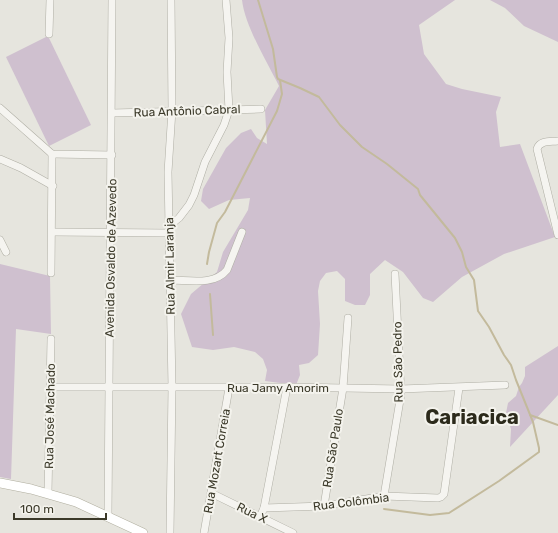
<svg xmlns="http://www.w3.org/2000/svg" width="558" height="533" viewBox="0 0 558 533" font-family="Rubik,sans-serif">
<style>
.green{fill:#cfc0cf}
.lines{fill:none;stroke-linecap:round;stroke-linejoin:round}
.stream{stroke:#c3ba9c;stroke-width:2}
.minor-casing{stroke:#afaea4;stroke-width:8}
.major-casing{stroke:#b0ae9f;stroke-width:10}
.minor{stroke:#f5f4f0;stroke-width:7}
.major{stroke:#fff;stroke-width:9}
.labels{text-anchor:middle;stroke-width:4;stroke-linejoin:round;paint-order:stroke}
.street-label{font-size:12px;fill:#3b3929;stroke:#f4f3ed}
.town-label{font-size:20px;font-weight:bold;fill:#2c2a1b;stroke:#f4f3ed}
</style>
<rect width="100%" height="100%" fill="#e6e5de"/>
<g class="green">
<path d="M242,0H455L419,25L424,54L446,84L462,89L501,97L496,112L500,147L520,144L555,237L504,254L462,277L433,302L423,298L403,272L385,260L370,274V295L365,305H355L345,301V279L337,271L326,273L320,281L318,291L320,324L318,355L309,363L299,365L300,375L296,385L265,381L267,370L263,359L255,352L234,347L213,350L192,347L181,314L191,294L217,272L223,252L248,210L250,198L229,200L209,209L201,201L203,189L226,148L241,133L251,129L257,138L267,144L265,110L279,86C267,62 245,26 242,0Z"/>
<polygon points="490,0 558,0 558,42 524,26 505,8"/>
<polygon points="48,36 91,125 49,146 6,57"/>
<polygon points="0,264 50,276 51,334 16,329 11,479 0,477"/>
<polygon points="558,346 558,395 510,447 511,429 506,413 508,403 516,396 519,387 522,383 525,376 525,367"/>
</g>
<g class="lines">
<g class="stream">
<polyline points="258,0 273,49 277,77 278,79 300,88 319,97 340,125 362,147 387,164 418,189 420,195 455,238 462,252 466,267 474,280 478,311 489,327 504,355 511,365 516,380 533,422 539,448 539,452 499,481 449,513 430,515 384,509"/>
<polyline points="207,264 209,252 217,223 225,212 277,111 282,94 280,80"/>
<polyline points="210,294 213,335"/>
<polyline points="530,415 558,425"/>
</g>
<defs>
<g id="minor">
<polyline points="49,34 50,0"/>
<polyline points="0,108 52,154 112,155"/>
<polyline points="112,113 261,109"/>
<path d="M558,141C550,142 540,140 537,149L558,235"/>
<polyline points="0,159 21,168 53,186"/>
<polyline points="169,226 179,218 189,205 194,195 205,162 224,125 229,110 227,72 229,38 226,0"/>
<polyline points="52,232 169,233"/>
<polyline points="0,240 6,252"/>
<polyline points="51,273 52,154"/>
<path d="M170,280C189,280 214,286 227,270L242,232"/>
<polyline points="50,387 287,387 401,389 505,385"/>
<polyline points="48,493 51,339"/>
<polyline points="211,493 293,533"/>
<polyline points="384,496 401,394 395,274"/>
<polyline points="324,506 343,388 348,318"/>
<polyline points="264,508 324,506 384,496 438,498 441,497 444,494 459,388"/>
<polyline points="108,516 112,0"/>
<polyline points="260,517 264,508 287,387"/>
<polyline points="170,533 172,387 168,172 172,110 171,0"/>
<polyline points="204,533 229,388"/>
</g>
<polyline id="major" points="0,483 31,489 76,502 143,533"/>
</defs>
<use href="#minor" class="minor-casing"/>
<use href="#major" class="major-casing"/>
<use href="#minor" class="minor"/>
<use href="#major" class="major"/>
</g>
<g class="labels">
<g class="street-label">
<text transform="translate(187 111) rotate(-2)" y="4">Rua Antônio Cabral</text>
<text transform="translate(111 258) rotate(-89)" y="4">Avenida Osvaldo de Azevedo</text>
<text transform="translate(170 266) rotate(-91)" y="4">Rua Almir Laranja</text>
<text transform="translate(398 362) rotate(-91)" y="4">Rua São Pedro</text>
<text x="278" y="392">Rua Jamy Amorim</text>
<text transform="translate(50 416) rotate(-89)" y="4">Rua José Machado</text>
<text transform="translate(333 448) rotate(-81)" y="4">Rua São Paulo</text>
<text transform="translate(217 461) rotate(-80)" y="4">Rua Mozart Correia</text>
<text transform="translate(351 502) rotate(-7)" y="4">Rua Colômbia</text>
<text transform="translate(252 513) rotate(26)" y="4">Rua X</text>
</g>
<g class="town-label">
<text x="472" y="424">Cariacica</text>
</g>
</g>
<path d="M14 513v6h92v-6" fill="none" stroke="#3b3929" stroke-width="2"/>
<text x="20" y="513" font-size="12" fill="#3b3929" stroke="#f4f3ed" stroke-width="3" paint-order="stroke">100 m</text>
</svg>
